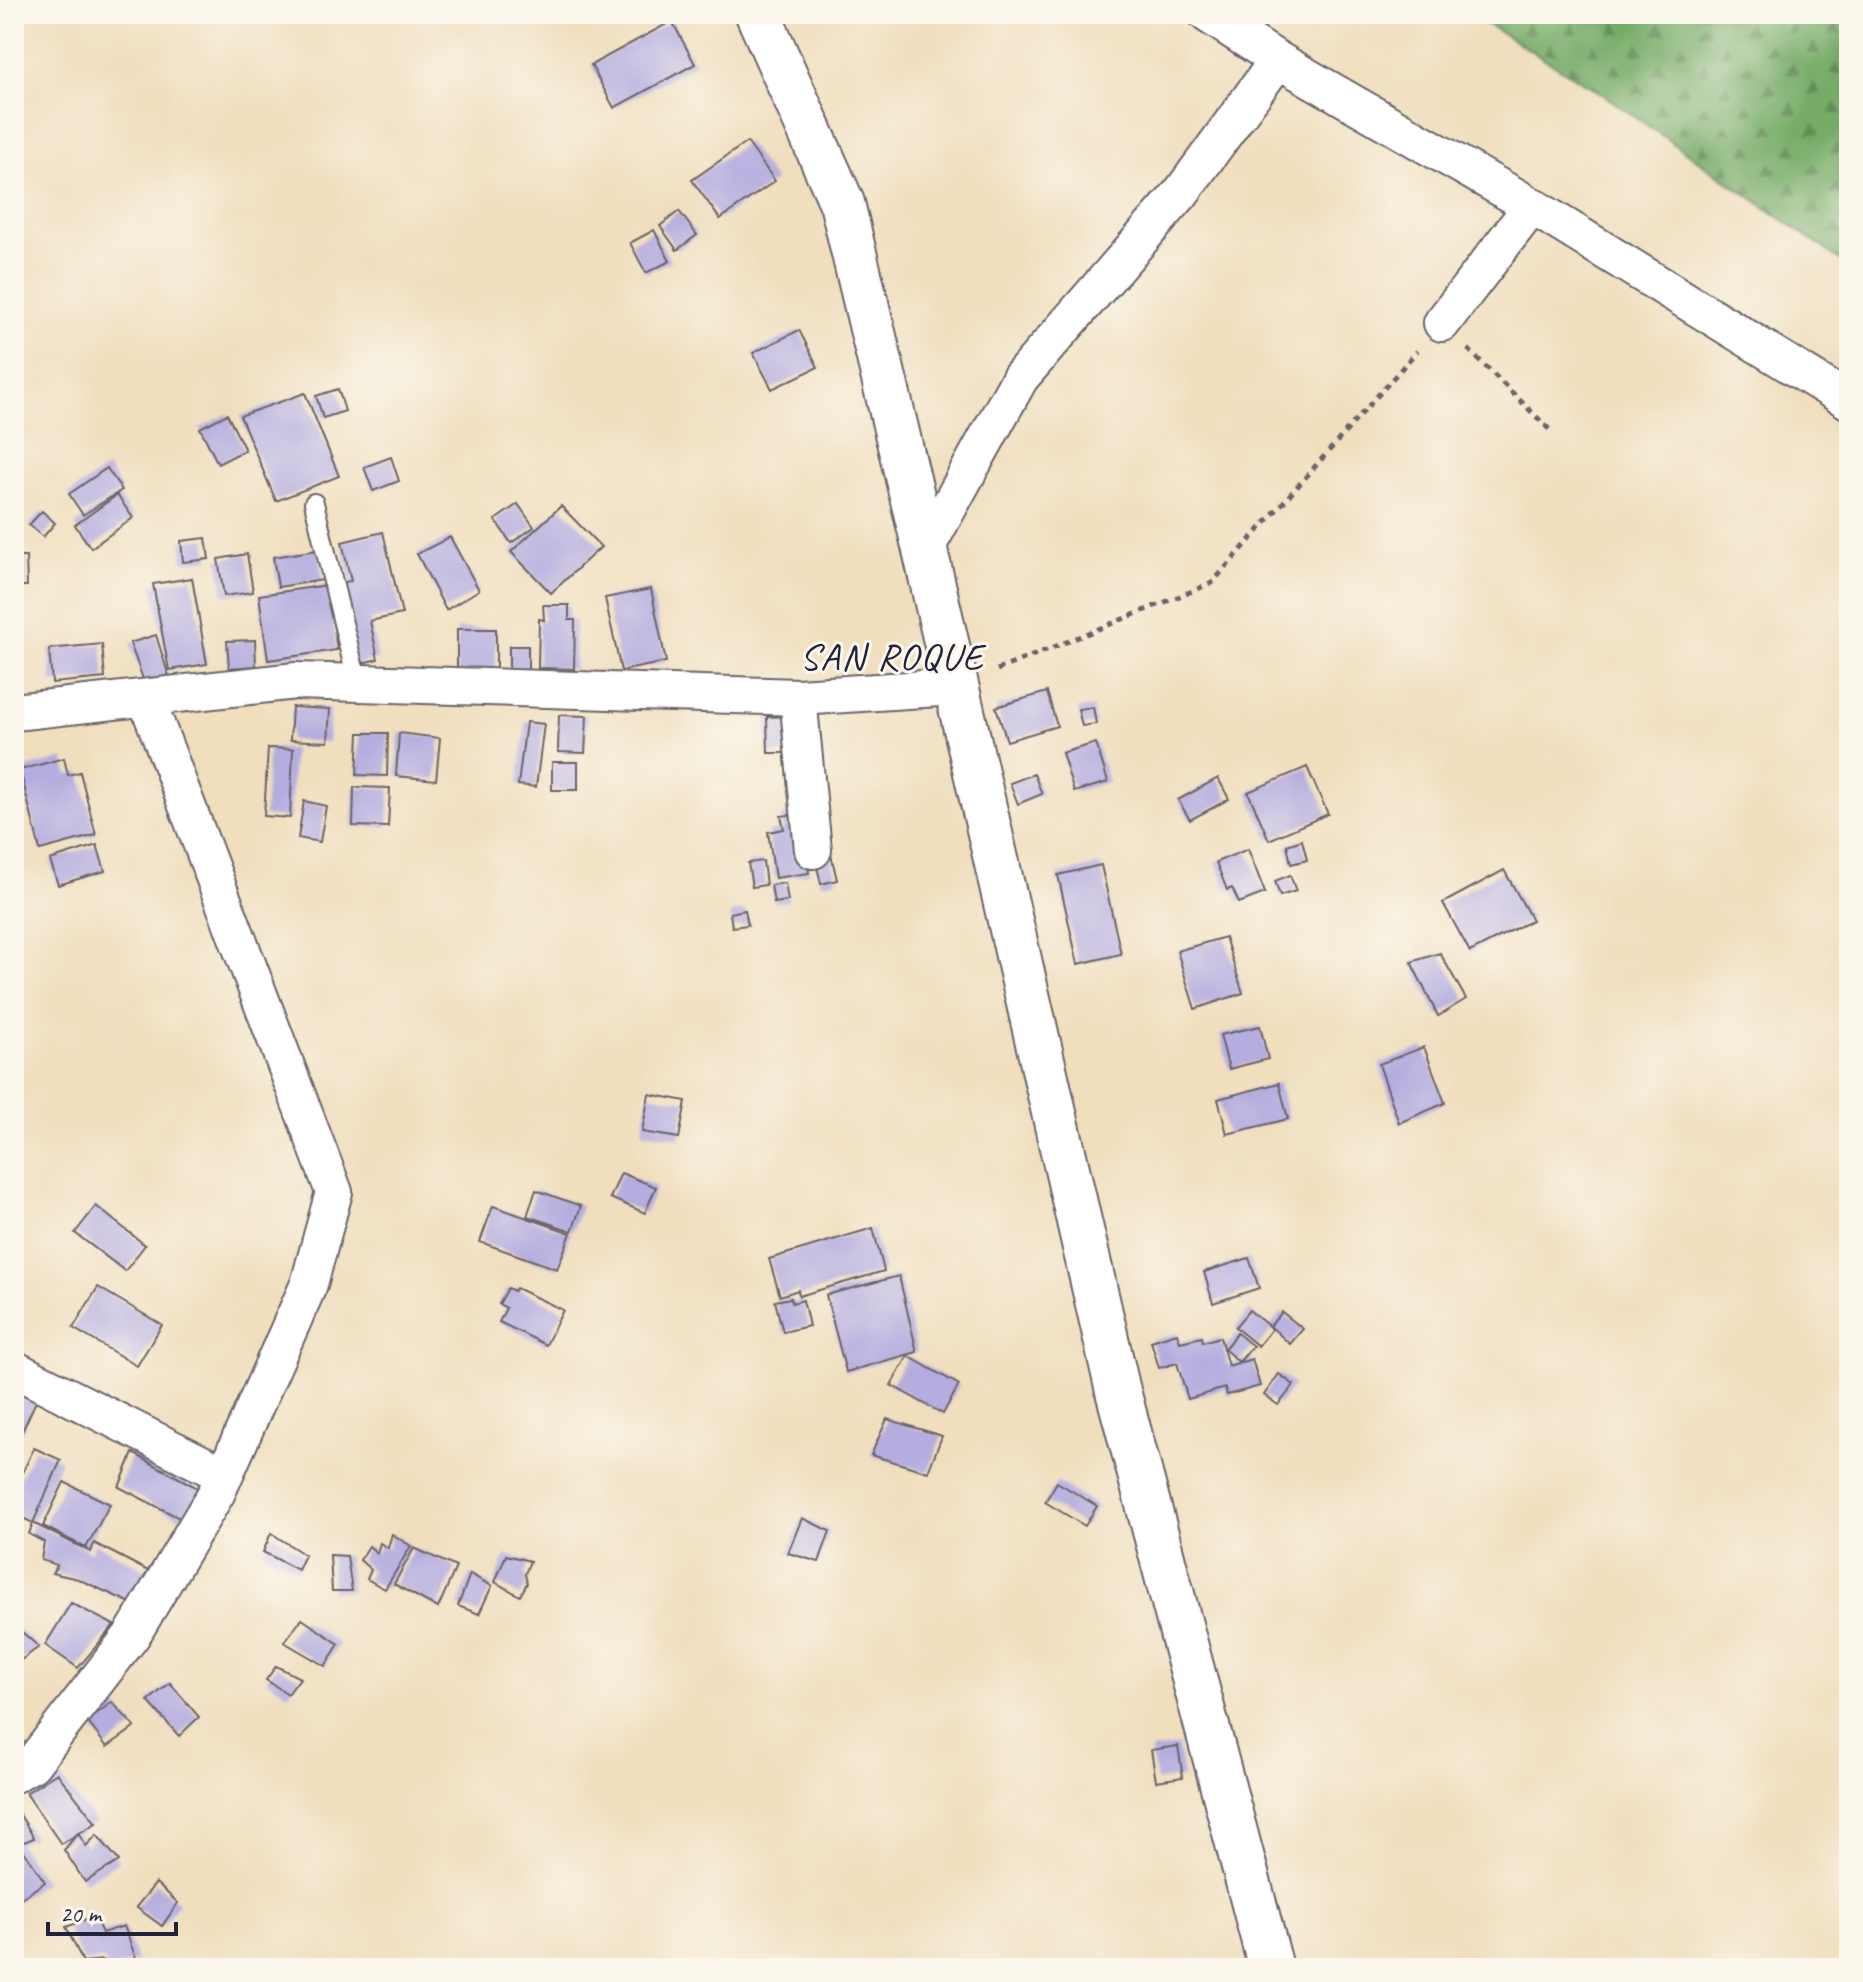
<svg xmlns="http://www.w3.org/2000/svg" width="1863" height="1982" viewBox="0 0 1863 1982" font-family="Caveat,sans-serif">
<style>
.forest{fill:url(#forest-firs);stroke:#4c6752;stroke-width:2}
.building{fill:#b5addf}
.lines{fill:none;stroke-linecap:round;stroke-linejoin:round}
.service-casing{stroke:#6a6468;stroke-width:22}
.minor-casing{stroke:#6a6468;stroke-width:40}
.tertiary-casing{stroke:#6a6468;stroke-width:48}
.path{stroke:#6a6468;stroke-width:5;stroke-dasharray:6 6;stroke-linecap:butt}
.service{stroke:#fff;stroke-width:18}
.minor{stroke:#fff;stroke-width:36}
.tertiary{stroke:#fff;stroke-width:44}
.labels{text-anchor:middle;stroke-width:6;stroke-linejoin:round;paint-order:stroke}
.quarter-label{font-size:38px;letter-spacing:2px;fill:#22223b;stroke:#fbf7ec}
</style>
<defs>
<pattern id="forest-firs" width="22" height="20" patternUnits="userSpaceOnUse" patternTransform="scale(2)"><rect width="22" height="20" fill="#76ac68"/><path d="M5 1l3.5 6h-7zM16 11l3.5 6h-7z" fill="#608c57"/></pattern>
</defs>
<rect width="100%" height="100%" fill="#fbf7ec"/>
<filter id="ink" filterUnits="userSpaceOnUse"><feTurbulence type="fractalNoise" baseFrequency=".0125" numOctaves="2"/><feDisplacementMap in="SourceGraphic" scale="16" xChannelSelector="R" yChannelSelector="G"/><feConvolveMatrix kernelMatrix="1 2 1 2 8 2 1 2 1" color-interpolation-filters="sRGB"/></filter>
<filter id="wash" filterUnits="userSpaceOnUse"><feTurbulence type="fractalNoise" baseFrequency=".006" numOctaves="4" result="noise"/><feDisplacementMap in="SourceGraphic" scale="32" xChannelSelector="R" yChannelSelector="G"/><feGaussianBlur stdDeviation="1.8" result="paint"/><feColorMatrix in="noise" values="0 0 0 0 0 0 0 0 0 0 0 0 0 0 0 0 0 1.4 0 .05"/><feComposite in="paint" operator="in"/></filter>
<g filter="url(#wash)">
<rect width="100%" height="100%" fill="#f0debd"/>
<polygon class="forest" points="1470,14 1849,14 1849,266 1601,93"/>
<g id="blocks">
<g class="building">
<polygon points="672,21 695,64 614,108 591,65"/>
<polygon points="747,142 775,181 720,219 692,180"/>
<polygon points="679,211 697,235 677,250 660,226"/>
<polygon points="654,230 670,261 646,273 630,243"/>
<polygon points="799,330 818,367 772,389 753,353"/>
<polygon points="338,389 345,411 323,418 316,396"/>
<polygon points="305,393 339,476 276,501 240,416"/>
<polygon points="227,414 245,450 218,464 200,428"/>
<polygon points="391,457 399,481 373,491 364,467"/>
<polygon points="107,468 122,490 83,515 69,494"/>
<polygon points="117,495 133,518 91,548 75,525"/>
<polygon points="518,504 534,527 511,543 495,520"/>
<polygon points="561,506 601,547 551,593 511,552"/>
<polygon points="42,511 55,523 43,537 29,525"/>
<polygon points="383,532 402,614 370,621 378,659 354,665 338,583 351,581 342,542"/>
<polygon points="450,537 479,590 446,610 417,554"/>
<polygon points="206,538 209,559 183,562 181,541"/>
<polygon points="318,550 323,580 278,587 273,557"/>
<polygon points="247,554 253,592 224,596 218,559"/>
<polygon points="14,557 26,557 27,586 14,586"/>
<polygon points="192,578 207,664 169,670 153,584"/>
<polygon points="328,585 337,650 268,660 259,595"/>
<polygon points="651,589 666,662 621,671 605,598"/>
<polygon points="543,605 569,605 569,620 575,620 574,669 538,668 539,619 544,620"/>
<polygon points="457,629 496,629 496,672 457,671"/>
<polygon points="156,635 171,683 147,690 130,643"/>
<polygon points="255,640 256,666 229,668 227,641"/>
<polygon points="102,644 105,678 52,683 49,649"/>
<polygon points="509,646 528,646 528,672 509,673"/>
<polygon points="1047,692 1057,726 1007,741 996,707"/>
<polygon points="292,707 330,709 328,742 290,740"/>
<polygon points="1093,707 1096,724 1082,726 1078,709"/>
<polygon points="559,715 587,716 585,753 558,752"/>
<polygon points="789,716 791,753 768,753 767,717"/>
<polygon points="526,722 544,724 536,787 518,785"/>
<polygon points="359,733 388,733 387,776 357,775"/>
<polygon points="399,733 440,738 436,780 396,776"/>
<polygon points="1096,743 1108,782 1074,792 1062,753"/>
<polygon points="268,748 293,749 290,818 264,816"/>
<polygon points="64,758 68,775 80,772 96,835 40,850 20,770"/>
<rect x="552" y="762" width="26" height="28"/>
<polygon points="1307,767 1328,814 1269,840 1248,792"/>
<polygon points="1034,774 1042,794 1018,804 1010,783"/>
<polygon points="1218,778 1229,799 1190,820 1178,800"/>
<polygon points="354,787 390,788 388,827 353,826"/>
<polygon points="304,801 326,806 320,842 298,838"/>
<polygon points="796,814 802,826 809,873 775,878 768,832 784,829 781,816"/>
<polygon points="1302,840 1307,860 1291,864 1287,845"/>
<polygon points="97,845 105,871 58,885 50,860"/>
<polygon points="1248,849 1265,893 1239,903 1232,888 1227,890 1216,862"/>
<polygon points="830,850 837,880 821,884 814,853"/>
<polygon points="763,861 766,885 752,887 748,863"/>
<polygon points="1101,865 1121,954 1078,964 1058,875"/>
<polygon points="1504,870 1532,920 1470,952 1443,903"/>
<polygon points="1290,875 1296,891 1280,896 1275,881"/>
<polygon points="785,883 788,901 774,903 771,885"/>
<polygon points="745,910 748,925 732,927 730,913"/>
<polygon points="1225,937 1243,993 1195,1009 1177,951"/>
<polygon points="1440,953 1466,999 1438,1016 1411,962"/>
<polygon points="1260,1026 1268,1059 1229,1069 1220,1035"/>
<polygon points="1424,1047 1445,1103 1399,1123 1379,1064"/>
<polygon points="1279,1083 1288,1119 1227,1134 1218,1099"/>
<polygon points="649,1094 686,1101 679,1138 642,1132"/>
<polygon points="621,1173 656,1187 645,1213 610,1198"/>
<polygon points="536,1190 581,1206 572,1231 527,1216"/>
<polygon points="96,1206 145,1245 125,1271 75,1233"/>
<polygon points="493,1206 571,1233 557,1269 480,1242"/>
<polygon points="873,1228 884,1271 799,1296 798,1290 780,1296 769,1259"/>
<polygon points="1249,1258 1259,1288 1213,1303 1204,1272"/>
<polygon points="899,1276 917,1352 846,1372 826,1295"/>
<polygon points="98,1287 162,1325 137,1366 73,1328"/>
<polygon points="508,1288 514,1291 516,1288 563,1310 546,1345 499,1322 506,1308 499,1304"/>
<polygon points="791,1298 792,1303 803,1300 809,1326 783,1332 775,1301"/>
<polygon points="1249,1310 1272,1329 1258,1346 1235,1327"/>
<polygon points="1282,1312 1303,1329 1290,1344 1270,1326"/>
<polygon points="1177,1333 1180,1342 1202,1337 1203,1342 1220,1337 1228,1366 1252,1359 1260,1386 1227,1395 1225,1388 1188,1399 1177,1363 1159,1368 1151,1341"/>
<polygon points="1237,1333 1253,1346 1239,1362 1224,1349"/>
<polygon points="908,1356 959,1385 943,1414 891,1385"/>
<polygon points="1279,1374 1294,1385 1278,1405 1264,1395"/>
<polygon points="14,1379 43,1386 14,1449"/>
<polygon points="887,1419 942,1436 928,1472 871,1455"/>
<polygon points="34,1448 61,1460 33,1523 14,1514 14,1491"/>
<polygon points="133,1453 203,1491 185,1521 119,1487"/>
<polygon points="64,1482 110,1504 86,1548 43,1526"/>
<polygon points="1057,1482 1097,1506 1085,1526 1045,1502"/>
<polygon points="802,1518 830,1531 819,1562 788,1553"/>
<polygon points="33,1523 91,1552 94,1543 152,1573 135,1605 78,1579 52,1573 57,1565 41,1560 44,1542 29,1534"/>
<polygon points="271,1533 305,1555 298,1570 263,1552"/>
<polygon points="392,1534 411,1546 385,1589 367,1579 371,1570 360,1560 369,1546 377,1553 380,1543 388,1548"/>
<polygon points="414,1548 456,1567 438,1608 394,1584"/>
<polygon points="330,1555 347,1556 352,1591 332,1591"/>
<polygon points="506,1555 530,1561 525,1574 527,1583 520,1596 495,1582"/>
<polygon points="470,1574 492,1586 479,1614 458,1606"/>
<polygon points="71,1603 114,1625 78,1668 45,1645"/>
<polygon points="302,1619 339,1644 325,1666 284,1642"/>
<polygon points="14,1625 39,1647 14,1665"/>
<polygon points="276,1666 300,1678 288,1694 266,1680"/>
<polygon points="170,1683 199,1717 179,1736 148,1701"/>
<polygon points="112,1702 135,1727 107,1747 87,1721"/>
<polygon points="1178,1746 1183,1777 1156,1781 1151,1750"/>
<polygon points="57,1773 96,1823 61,1844 26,1793"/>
<polygon points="14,1805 34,1838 19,1844 45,1882 14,1903"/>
<polygon points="78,1833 86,1846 97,1835 119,1861 85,1882 64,1850"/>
<polygon points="156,1883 178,1903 162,1926 136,1907"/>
<polygon points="94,1916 102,1933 124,1926 137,1961 112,1968 107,1968 103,1960 83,1962 66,1927"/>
</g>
</g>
</g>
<g filter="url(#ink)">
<use href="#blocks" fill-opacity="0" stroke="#6a6468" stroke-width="2"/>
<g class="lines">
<defs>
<polyline id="service" points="314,503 357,681"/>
<g id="minor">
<polyline points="1207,14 1278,60 1532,206 1849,401"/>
<polyline points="1442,323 1532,206"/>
<polyline points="925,550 1020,378 1181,193 1278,60"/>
<polyline points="798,697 813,850"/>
<polyline points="14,712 296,681 798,697 955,687"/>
<polyline points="14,1369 224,1475"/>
<polyline points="14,1774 32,1764 132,1635 217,1492 309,1284 334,1192 146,698"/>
</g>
<polyline id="tertiary" points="758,14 842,203 925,550 1118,1391 1271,1968"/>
</defs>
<use href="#service" class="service-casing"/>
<use href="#minor" class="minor-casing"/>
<use href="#tertiary" class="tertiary-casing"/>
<g class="path">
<polyline points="1468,349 1553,433"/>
<polyline points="997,670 1212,583 1417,351"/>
</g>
<use href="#service" class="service"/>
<use href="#minor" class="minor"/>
<use href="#tertiary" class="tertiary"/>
</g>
</g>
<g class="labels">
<g class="quarter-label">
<text x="892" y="669">SAN ROQUE</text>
</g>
</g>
<rect width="1863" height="1982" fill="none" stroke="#fbf7ec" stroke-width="48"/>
<path d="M48 1922v12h128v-12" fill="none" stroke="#22223b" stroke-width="4"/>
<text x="60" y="1922" font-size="24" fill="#22223b" stroke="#fbf7ec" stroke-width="6" paint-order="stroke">20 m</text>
</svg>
